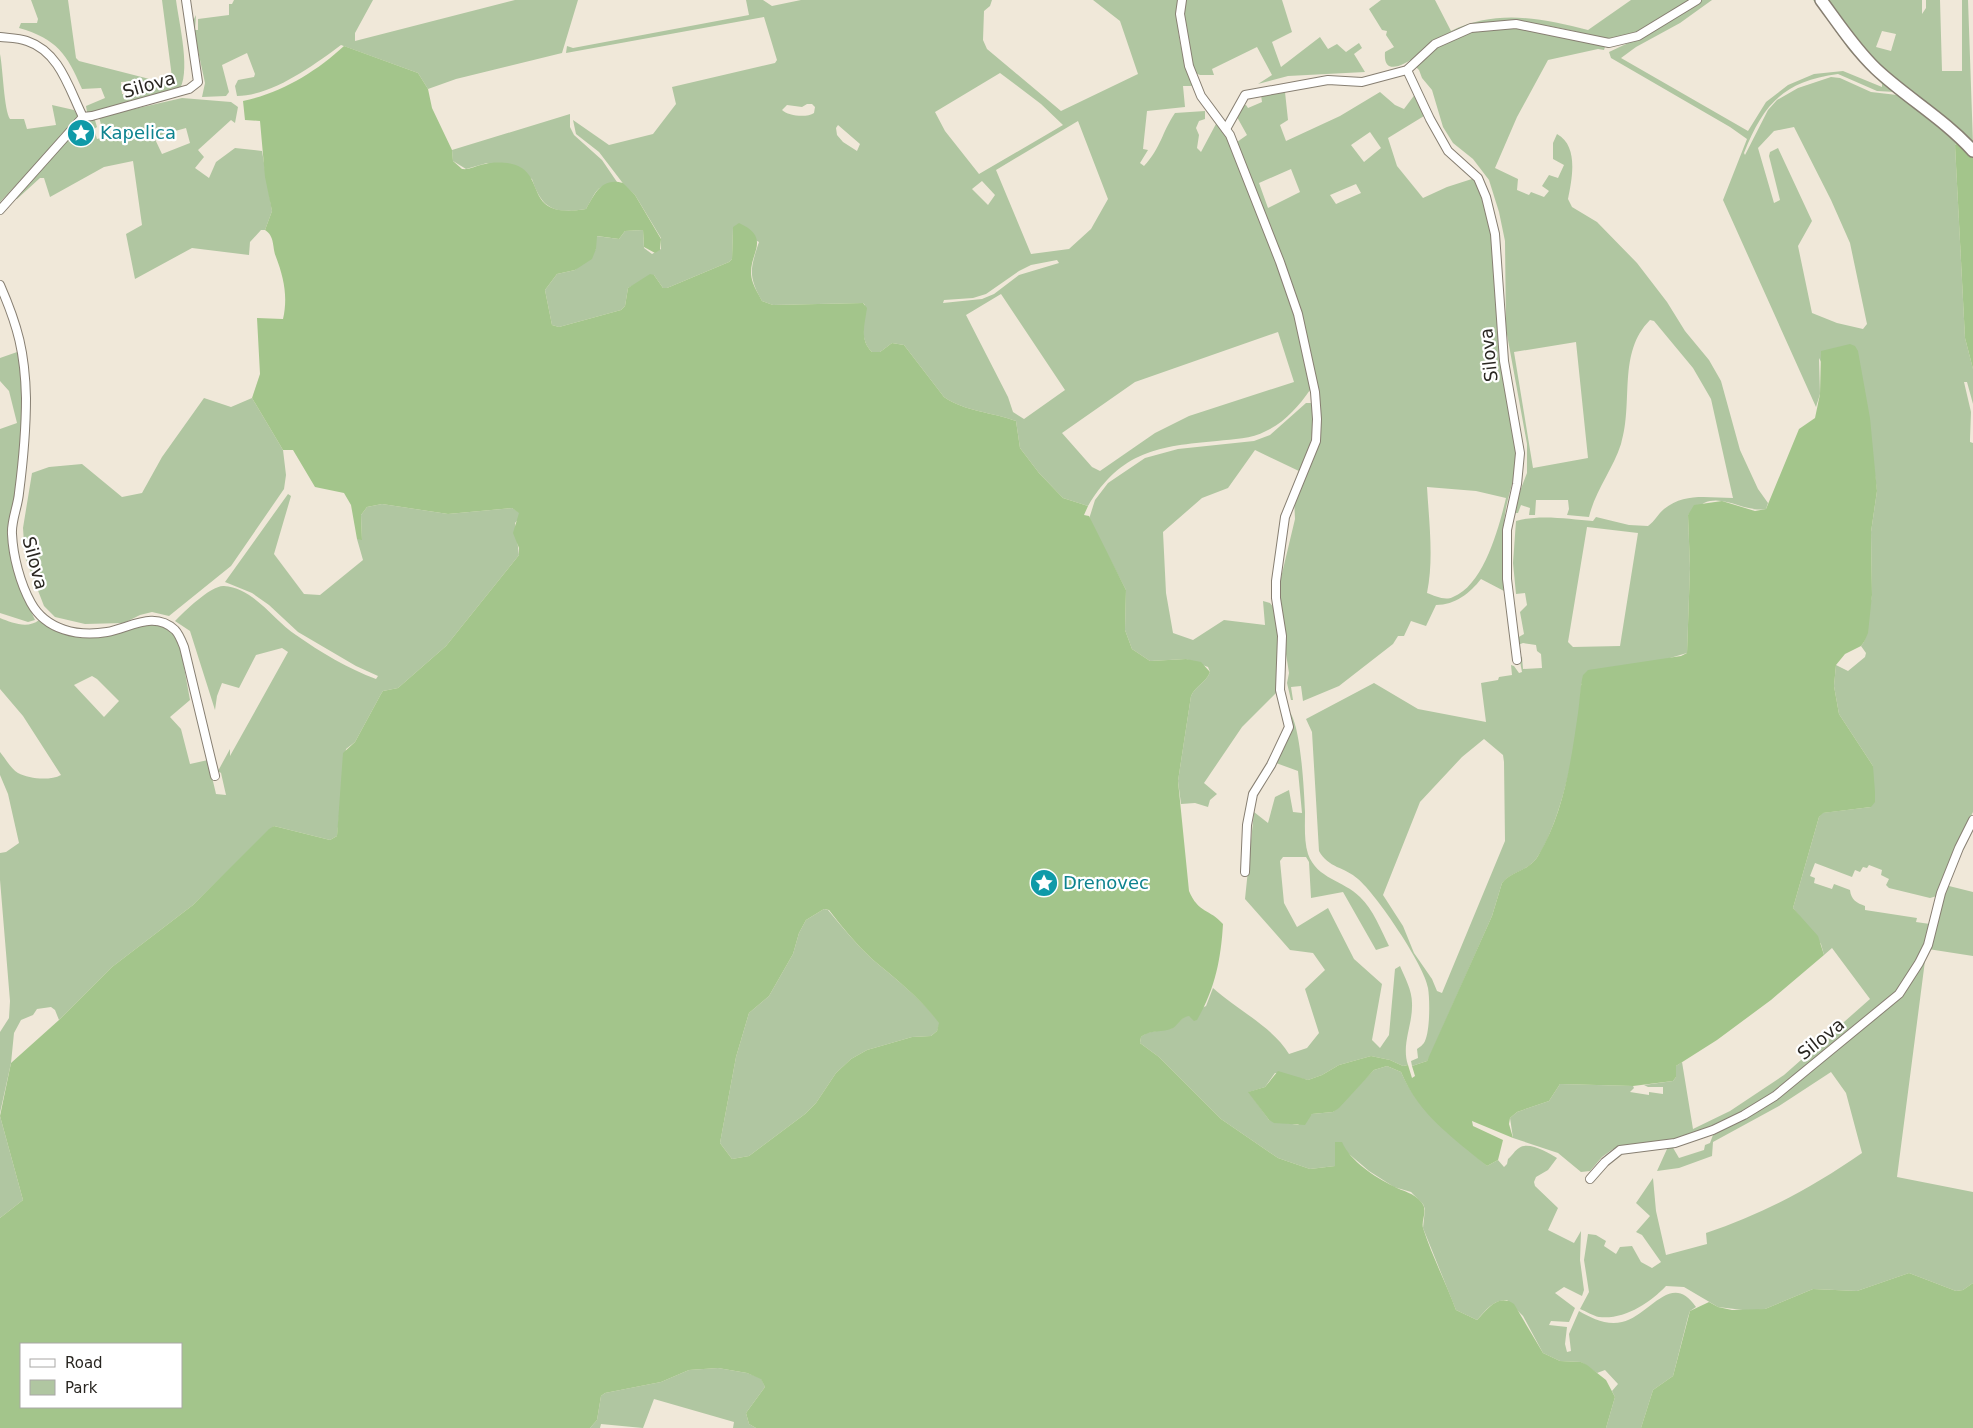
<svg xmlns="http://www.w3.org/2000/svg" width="1973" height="1428" viewBox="0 0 1973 1428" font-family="'DejaVu Sans',sans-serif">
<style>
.green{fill:#b0c6a1;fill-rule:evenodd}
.forest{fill:#a3c58b;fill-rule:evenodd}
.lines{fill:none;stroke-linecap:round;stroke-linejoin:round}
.street-casing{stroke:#877f72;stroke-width:10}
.secondary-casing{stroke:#877f72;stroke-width:14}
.street{stroke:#fff;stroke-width:8}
.secondary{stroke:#fff;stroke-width:11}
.labels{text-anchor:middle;stroke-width:4.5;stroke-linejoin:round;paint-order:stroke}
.street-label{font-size:18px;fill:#292621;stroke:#fff}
.culture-label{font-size:18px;fill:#0d838f;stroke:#fff;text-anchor:start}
</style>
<rect width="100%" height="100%" fill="#f0e8d9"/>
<g class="green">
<path d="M31,0H68L76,58L79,61L173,85L162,0H176C179,24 192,74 178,92L91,114L87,112L86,106L105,98L101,88L82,89C67,54 57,39 19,28L21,23H37L38,19ZM142,81L144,94H122L121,82Z"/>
<path d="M234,0H373L355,33V41L515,0H578L562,53L456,79L428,89L418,73L341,45C314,65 272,96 237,96L235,86L238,80L254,77L255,74L247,53L222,65L229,92L226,96L202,97L205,83L192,23L196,15L195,30H198V19L229,15V4H232Z"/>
<path d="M746,0H763L772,6L801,0H992L990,6L984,11L983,40L987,49L1061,111L1138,74L1120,21L1093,0H1179C1174,29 1183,58 1192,86H1183L1185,107L1147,111L1143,149L1148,150L1140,163L1144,166C1161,148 1162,132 1175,113L1205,111V119L1199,121L1196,128L1199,135L1197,148L1201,152L1217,122L1227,136L1281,272L1297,322L1310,390C1299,406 1284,423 1266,431C1251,439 1234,439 1217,441C1159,446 1121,451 1088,506L1063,498L1039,473L1020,448L1016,421C992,412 966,412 944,397L904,345L892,343L880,352H872C859,340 864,320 865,305L863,303L773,305L762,301C748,276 750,269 759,242L733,228L732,259L729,262L667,288H663L654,275L628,288L625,306L621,310L559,327L552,325L545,290L557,274L575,270L596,249V236L619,239L625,231L643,230L644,248L652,254L661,249V238L635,195L625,186L599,152L576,134L573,120L609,145L653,134L676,104L672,87L775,63L777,60L764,17L566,53L567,46L573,48L749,15ZM1000,73L1041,104L1063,125L979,174L945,131L935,112ZM807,104H812L815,107L814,113C807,118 788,116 782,110L787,105L802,107ZM1078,121L1108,199L1091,229L1069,249L1031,254L996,170ZM838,125L860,144L857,151L843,142L837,135L836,128ZM982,181L995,195L988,205L972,189ZM1057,260L1059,263L1019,275L994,294L982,299L943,303L944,300L973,298L986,294L1019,271L1031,265ZM1001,294L1065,390L1024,419L1013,412L1008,397L966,315ZM1278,332L1294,382L1189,416L1155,433L1100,471L1092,467L1062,433L1135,382Z"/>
<polygon points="1185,0 1282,0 1292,32 1272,42 1281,67 1320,37 1328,49 1337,44 1346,52 1359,43 1362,48 1354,54 1365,72 1288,76 1258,84 1272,75 1257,47 1212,69 1214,75 1200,75 1193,72 1183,24"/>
<path d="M1381,0H1435L1451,31C1496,9 1542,18 1588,30L1631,0H1692C1666,16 1642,35 1611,39C1599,41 1586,34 1574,31C1538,23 1498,16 1462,28C1453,30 1445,35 1438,40C1429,46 1382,89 1385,52L1394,47L1386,35L1387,31L1382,30L1369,9Z"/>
<path d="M1702,0H1712L1680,23L1636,47L1621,58L1748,131L1766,102L1788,85L1814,74L1843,71L1882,87V84L1850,51L1813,0H1816L1844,39L1958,143L1955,145L1965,338L1973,369V404L1967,382H1964L1971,412L1970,439V442L1973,443V812L1958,841L1937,896L1930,898L1889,888L1886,885L1889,879L1881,875L1882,870L1869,865L1867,868L1863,867L1860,872L1855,870L1852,877L1815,863L1810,876L1815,878L1814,883L1832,889L1834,884L1850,890C1851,900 1857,903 1865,906V910L1917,918L1916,922L1930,924L1920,956L1892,997L1786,1086L1729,1121L1692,1135L1652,1145L1613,1149L1602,1157L1590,1171L1581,1172L1558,1153L1513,1138L1510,1118L1517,1112L1549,1101L1560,1084L1633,1086L1634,1088L1630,1092L1649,1095V1092L1663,1094V1087H1648L1644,1085L1673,1081L1676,1077V1066L1682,1062L1693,1129L1730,1111L1784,1075L1870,999L1832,948L1824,955L1821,944L1793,908L1819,817L1822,813L1871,807L1873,766L1839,714L1834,686L1836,665L1848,671L1865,657L1866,653L1861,646L1864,642L1872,595L1871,532L1877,491L1873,460L1819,358L1820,394L1816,407L1723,200L1747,139L1730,127L1611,58L1609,52L1658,29ZM1838,74L1877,91L1895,92L1897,95L1871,92L1840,78L1831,77L1798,88L1777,100L1768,110L1745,155L1744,153C1763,105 1783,81 1838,74ZM1794,127L1831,200L1850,243L1867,324L1863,329L1837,323L1812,313L1798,246L1812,221L1778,148L1770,152L1769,156L1780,200L1774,203L1758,148L1774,131Z"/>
<path d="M1828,0H1922V14L1926,8V0H1940L1942,71H1962V0H1968L1973,144C1945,115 1911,93 1882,66C1861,46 1845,22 1828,0ZM1882,31L1896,34L1891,51L1876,47Z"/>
<path d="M1508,25L1603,45L1605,47L1604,50L1598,49L1548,60L1517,117L1495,168L1518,179L1517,190L1529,195L1531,192L1544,197L1549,191L1542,186L1549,175L1558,178L1564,165L1553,159V143L1557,134C1579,146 1572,179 1568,199L1572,207L1597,222L1637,263L1667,302L1685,331L1709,360L1721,381L1740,450L1758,489L1768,503L1766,509C1745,513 1724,494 1704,503C1699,506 1693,511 1688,515L1690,568L1687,653L1581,684C1582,726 1561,826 1536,859C1526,872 1510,872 1502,883L1492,916L1430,1056L1427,1061L1412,1066L1411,1061L1418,1058L1417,1049C1420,1047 1424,1044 1425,1041C1430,1030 1430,1000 1428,988C1425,966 1376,894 1358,879C1345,867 1328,868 1319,851L1312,732L1306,719L1374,683L1418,709L1486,722L1481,683L1498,680L1499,677L1512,675L1511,665L1514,666L1519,673L1522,672L1519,656L1522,657L1523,669L1542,668L1541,654L1537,651L1536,645L1523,643L1518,645L1517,638L1524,634L1520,612L1527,605L1525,593L1516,594L1513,563L1516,521C1539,514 1569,519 1593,521L1596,517L1629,525L1648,526C1655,521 1658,514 1664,509C1685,492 1709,498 1733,498L1711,399L1693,368L1654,321L1650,320C1617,353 1634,402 1621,444C1613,469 1595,491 1589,517L1567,515L1569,509L1568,500H1536L1535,515H1529L1530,508L1521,505L1518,513H1515L1517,499L1527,473V444L1506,329L1505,241L1499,212L1489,180L1473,159L1453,143L1443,127L1432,90L1422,78L1419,70L1414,65L1443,41L1463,32ZM1576,342L1588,458L1533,468L1514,352ZM1587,527L1638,533L1620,646L1573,647L1568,642ZM1484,739L1503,755L1504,762L1505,841L1442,993L1437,991L1432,979L1414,953L1403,926L1383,895L1420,802L1462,757Z"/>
<path d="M0,54C3,69 4,110 10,119H24L27,129L56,125L52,105L74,110L79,118L0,202Z"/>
<path d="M1280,91L1285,92L1288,120L1280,125L1286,141L1340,116L1380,92L1395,105L1404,109L1416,93L1424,116L1388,138L1397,166L1423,198L1447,187L1475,178C1504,233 1492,295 1500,354C1504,384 1516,423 1517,452C1517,471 1510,489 1506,508C1501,535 1503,564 1504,591L1481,579C1470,593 1455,605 1436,605L1426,626L1411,621L1404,636H1398L1393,644L1339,686L1303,701L1301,686L1291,687L1293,700H1291L1287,683L1289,673L1282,629L1279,586L1295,519L1294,498L1314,453L1317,382L1310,348L1291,281L1237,142L1247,135L1237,117L1240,106L1246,105L1248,108L1262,102L1261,95ZM1370,132L1381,148L1364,162L1351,145ZM1291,169L1300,192L1268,208L1259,183ZM1356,184L1361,193L1336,204L1330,195ZM1427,487L1476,491L1506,498C1499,527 1484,585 1453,597C1445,601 1435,596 1427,593C1434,559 1429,522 1427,487Z"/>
<path d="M182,98L231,102L238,107L235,123L231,120L198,150L204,157L195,168L209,178L216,162L235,148L262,151L272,211L265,230H261L250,242L249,255L192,248L135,279L126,234L142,225L133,161L104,167L50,197L44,178H40L17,199H10C32,176 66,130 94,117L97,127L94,129L97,139L112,135L110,125L102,128L99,117ZM186,128L190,143L162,154L154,137Z"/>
<path d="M570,114V127L574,135L602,160L617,182C595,186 597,191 586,209C555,214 542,210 532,179L487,163L466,169L453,161L452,150Z"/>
<polygon points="20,351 23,406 21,442 16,490 8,530 9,545 23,594 35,620 28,622 0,613 0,429 17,423 9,391 0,381 0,358"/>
<polygon points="204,398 231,407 252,398 283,450 286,475 284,489 231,566 169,616 152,612 140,615 124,623 85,624 55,617 44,606 25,557 23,528 32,473 49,467 82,464 122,497 142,493 162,457"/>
<path d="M1306,403H1312C1315,429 1311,448 1301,472L1255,450L1228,488L1202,498L1163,532L1166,593L1173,633L1193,640L1224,620L1265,625L1263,601L1270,603L1274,608L1280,655L1276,693L1242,727L1204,783L1217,794L1210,800L1208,807L1195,803L1181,804L1178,781L1191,696C1196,685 1206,683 1210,672L1208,667L1186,659L1150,661L1132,649L1125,630L1126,590L1089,519L1095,500L1108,483L1145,458L1178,449L1254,441L1270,435Z"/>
<path d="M288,494L291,496L274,554L304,594L320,595L363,560L357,539H362L361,515L367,507L382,504L448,514L512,508L519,512L520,517L515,523L519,555L446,646L398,688L383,691L381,694L355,742L346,749L337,836L330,840L274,826L193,905L112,967L59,1020L55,1010L51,1007L37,1009L33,1015L21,1020L14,1033L11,1063L0,1113V1032L9,1018L10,1001L0,880V853L6,852L19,843L8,794L0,775V752C5,758 11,769 18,773C29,779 50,781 61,775L23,716L0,689V618C12,623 28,629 39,620L57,631H117L155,623L169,629L180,645L190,700L170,717L181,729L190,764L208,760L216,794L226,795L221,773L218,771L230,749V756L288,652L282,648L256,655L239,688L222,683L217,696L215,710L190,631L175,621C184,612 211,585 224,586C254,588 273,620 296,635C320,652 349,669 376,679L378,676L356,666L298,632L269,605L252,593L225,582ZM92,676L97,679L119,701L104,717L74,685Z"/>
<path d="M1291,714C1301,732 1304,789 1305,812C1305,826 1304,841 1308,854C1317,879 1343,880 1360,897C1373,909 1381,930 1389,946L1376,950L1343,892L1311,898L1309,862L1306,857H1283L1280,861L1284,903L1297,927L1328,908L1354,959L1382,984L1372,1040L1380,1048L1389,1035L1395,969L1400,966C1405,978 1412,990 1412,1003C1413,1025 1401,1044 1408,1065L1403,1066L1390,1060L1371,1056L1339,1065L1322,1075L1308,1080L1275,1073L1265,1087L1249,1092L1269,1120L1298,1125L1312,1114L1333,1112L1374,1070L1387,1066L1401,1072C1418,1112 1456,1138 1487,1166L1498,1160L1504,1167L1507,1164L1508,1159C1512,1156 1515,1150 1519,1148C1529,1141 1548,1153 1557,1158L1548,1170L1536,1177L1534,1182L1535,1186L1558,1208L1548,1230L1574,1243L1581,1231L1580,1260L1584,1290L1582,1296L1564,1287L1555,1293L1575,1308L1569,1322L1551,1321L1549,1325L1567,1327L1565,1344L1567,1352L1571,1351L1569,1334L1579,1311C1591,1318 1607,1326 1622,1322C1650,1316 1671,1270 1696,1307L1690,1311L1688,1317L1673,1376L1653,1390L1641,1428H1606L1615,1397L1612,1391L1618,1384L1605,1370L1597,1373L1581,1362L1560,1361L1543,1353L1523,1316L1507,1300C1493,1300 1486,1310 1477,1320L1456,1310L1423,1228L1425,1209L1423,1204L1411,1192L1394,1187L1369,1171L1335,1142V1166L1310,1169L1278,1158L1221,1119L1159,1057L1140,1043L1141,1037L1146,1033L1172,1028L1185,1016L1206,1006L1213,988C1236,1009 1273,1027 1289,1054L1307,1048L1319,1033L1305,989L1325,970L1313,953L1290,950L1245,899L1254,812L1268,823L1275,797L1289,790L1293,812L1302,813L1298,771L1276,763C1284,746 1289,734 1288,715Z"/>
<polygon points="1945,885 1973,892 1973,956 1928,949"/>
<path d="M824,909L828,910C842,927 856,944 872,959C897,980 920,998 940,1023L937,1031L931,1036L912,1037L867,1050L851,1059L836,1073L816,1103L805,1114L749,1156L732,1159L720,1143L736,1057L749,1013L769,996L793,954L799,933L806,920Z"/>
<path d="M1926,953L1897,1177L1973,1192V1283L1963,1290L1956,1291L1909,1273L1857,1291L1813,1289L1765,1309L1751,1311L1718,1307L1684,1287L1666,1286C1650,1303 1624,1320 1599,1317C1593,1316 1586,1311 1580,1309L1589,1292L1584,1260L1588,1234L1596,1235L1606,1241L1604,1246L1616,1254L1620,1247L1632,1246L1641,1262L1652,1268L1661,1262L1642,1235L1636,1232L1650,1216L1636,1203L1653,1178L1656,1211L1666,1255L1707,1244L1706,1233C1763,1214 1813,1187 1862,1153L1846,1093L1831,1072L1779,1106L1713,1142L1712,1156L1679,1168L1657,1171L1667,1149L1672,1146L1679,1158L1704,1150L1705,1145L1710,1143L1713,1135L1761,1109L1790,1089L1851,1036L1884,1011Z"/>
<polygon points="0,1116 23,1200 0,1218"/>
<polygon points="718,1368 747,1373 761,1378 765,1387 746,1413 749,1424 756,1428 733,1428 734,1422 654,1399 643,1428 601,1424 600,1428 590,1428 597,1420 601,1396 605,1393 661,1382 689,1370"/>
</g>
<g class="forest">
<path d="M344,46L418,73L428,89L432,108L452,150L453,161L462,169C470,170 477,165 485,164C492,162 504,162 512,164C549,173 520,220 586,209C595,194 601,177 623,183L635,195L661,239L660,250L655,253L644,247L643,230L625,231L619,239L597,236L596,249L592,259L575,270L557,274L545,290L552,325L559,327L621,310L625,306L628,288L650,274L654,275L663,288H667L729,262L732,259L733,227L739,223C776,240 743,256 753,283C755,289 759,295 762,301L773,305L863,303L867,308C865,323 859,340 872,352H880L892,343L904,345L944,397C966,412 992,412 1016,421L1020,448L1039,473L1063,498L1088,506L1084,515L1089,516L1126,590L1125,630L1132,649L1150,661L1186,659L1201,662L1210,672C1206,683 1196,685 1191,696L1178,781L1189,891C1198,913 1210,909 1223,924C1221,959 1215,989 1197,1020L1194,1021L1189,1016C1181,1017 1179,1024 1173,1028C1163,1033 1150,1029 1141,1037L1140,1043L1159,1057L1221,1119L1278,1158L1310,1169L1335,1166V1142H1342C1350,1161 1375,1177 1393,1186C1404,1192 1413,1192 1422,1203C1428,1211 1421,1220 1423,1228C1432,1256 1446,1283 1456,1310L1477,1320C1488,1309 1498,1293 1514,1304L1543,1353L1560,1361L1581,1362L1587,1365L1606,1380L1615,1397L1606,1428H756L749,1424L746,1413L765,1387L761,1379L747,1373L718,1368L689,1370L661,1382L605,1393L601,1396L597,1420L590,1428H0V1218L23,1200L0,1116L11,1063L59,1020L112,967L193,905L269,829L274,826L330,840L337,836L343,753L355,742L381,694L383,691L398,688L446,646L519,555V548L513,533L519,513L512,508L448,514L382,504L367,507L361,515L362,540L357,539L351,505L344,493L315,487L293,450H283L252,398L260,374L257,318L283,319C288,297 284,278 276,257C272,247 275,236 265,230L272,211L265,177L260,121L245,120L243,101C281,93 316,72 344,46ZM824,909L829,910C842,927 856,944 872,959C897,980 920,998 939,1023L937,1031L931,1036L912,1037L867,1050L851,1059L836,1073L816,1103L805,1114L749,1156L732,1159L720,1143L736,1057L749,1013L769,996L793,954L799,933L806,920ZM21,1344H181V1407H21Z"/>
<polygon points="1958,143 1973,157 1973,369 1965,338 1955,145"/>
<path d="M1850,344L1855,346L1858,351L1870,418L1877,491L1871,532L1872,595L1868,633L1864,642L1861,646L1845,654L1836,665L1834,686L1839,714L1873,766L1875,792V802L1871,807L1823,813L1819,817L1793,908L1818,936L1824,955L1771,1000L1717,1040L1676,1066V1077L1673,1081L1633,1086L1560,1084L1549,1101L1517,1112L1510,1118L1509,1124L1513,1138L1472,1121L1473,1126L1503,1140L1498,1160L1487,1166C1452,1137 1419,1115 1401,1072L1387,1066L1374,1070L1339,1108L1333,1112L1312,1114L1305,1125L1274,1123L1269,1120L1248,1092L1265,1087L1278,1071L1308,1080L1322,1075L1339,1065L1371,1056L1390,1060L1403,1066L1408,1065L1412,1078L1415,1076L1412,1066L1427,1061L1492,916L1502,883C1511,871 1528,872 1538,856C1564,813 1571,761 1578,713C1580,700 1580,687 1583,675L1588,670L1681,656L1687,653L1690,568L1688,515L1694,505L1722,501L1755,511L1766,509L1799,429L1815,418L1820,394L1821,351Z"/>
<polygon points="1909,1273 1956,1291 1963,1290 1973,1283 1973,1428 1641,1428 1653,1390 1673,1376 1690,1311 1709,1302 1718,1307 1732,1310 1765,1309 1813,1289 1857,1291"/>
</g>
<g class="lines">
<defs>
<g id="street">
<polyline points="1182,0 1180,14 1189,66 1201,96 1230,135 1280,262 1298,314 1315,392 1317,419 1316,441 1285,517 1276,581 1276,598 1282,636 1280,690 1289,727 1271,765 1253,794 1247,825 1245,872"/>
<path d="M0,37C9,38 19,38 27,41C60,52 69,89 83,117L92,116L189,89L198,82L186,0"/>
<polyline points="1407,70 1430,119 1448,151 1478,178 1486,197 1495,234 1504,361 1520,453 1517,484 1507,530 1507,579 1517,660"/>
<polyline points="1226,129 1245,95 1328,80 1362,82 1407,70 1435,44 1471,28 1516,24 1609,43 1638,36 1697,0"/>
<polyline points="0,210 83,117"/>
<path d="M0,285C18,326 25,353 26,398C26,430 23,462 19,493C18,506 11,521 12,534C13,556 20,583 31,603C46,630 78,637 107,632C130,628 154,610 175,630C179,634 182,642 184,647L215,776"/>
<polyline points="1590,1179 1605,1162 1620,1150 1675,1143 1713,1130 1744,1115 1775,1096 1899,994 1919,963 1928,945 1941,893 1959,848 1973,820"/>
</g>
<path id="secondary" d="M1821,0C1838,23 1855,49 1876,69C1907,98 1944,119 1973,151"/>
</defs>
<use href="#street" class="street-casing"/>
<use href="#secondary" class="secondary-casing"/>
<use href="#street" class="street"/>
<use href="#secondary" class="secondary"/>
</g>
<defs>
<symbol id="sight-disc" viewBox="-11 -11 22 22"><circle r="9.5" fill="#0f9aa8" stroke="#fff"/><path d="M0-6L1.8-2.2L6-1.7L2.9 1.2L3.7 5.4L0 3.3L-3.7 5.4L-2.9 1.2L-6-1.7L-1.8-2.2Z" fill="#fff"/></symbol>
</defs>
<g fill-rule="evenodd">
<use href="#sight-disc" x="65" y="117" width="32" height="32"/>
<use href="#sight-disc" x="1028" y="867" width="32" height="32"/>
</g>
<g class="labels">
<g class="street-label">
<text transform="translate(149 85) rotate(-16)" y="6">Silova</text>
<text transform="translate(1489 355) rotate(-96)" y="6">Silova</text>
<text transform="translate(35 563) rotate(75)" y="6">Silova</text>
<text transform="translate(1821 1039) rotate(-39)" y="6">Silova</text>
</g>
<g class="culture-label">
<text x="100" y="139">Kapelica</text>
<text x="1063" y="889">Drenovec</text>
</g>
</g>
<rect x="20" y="1343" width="162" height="65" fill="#ffffff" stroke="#a9a8a6"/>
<rect x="30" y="1359" width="25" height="8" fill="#ffffff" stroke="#a9a8a6"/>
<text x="65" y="1368" font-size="15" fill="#292621">Road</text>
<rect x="30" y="1380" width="25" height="15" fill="#b0c6a1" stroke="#a9a8a6"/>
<text x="65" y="1393" font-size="15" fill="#292621">Park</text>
</svg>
